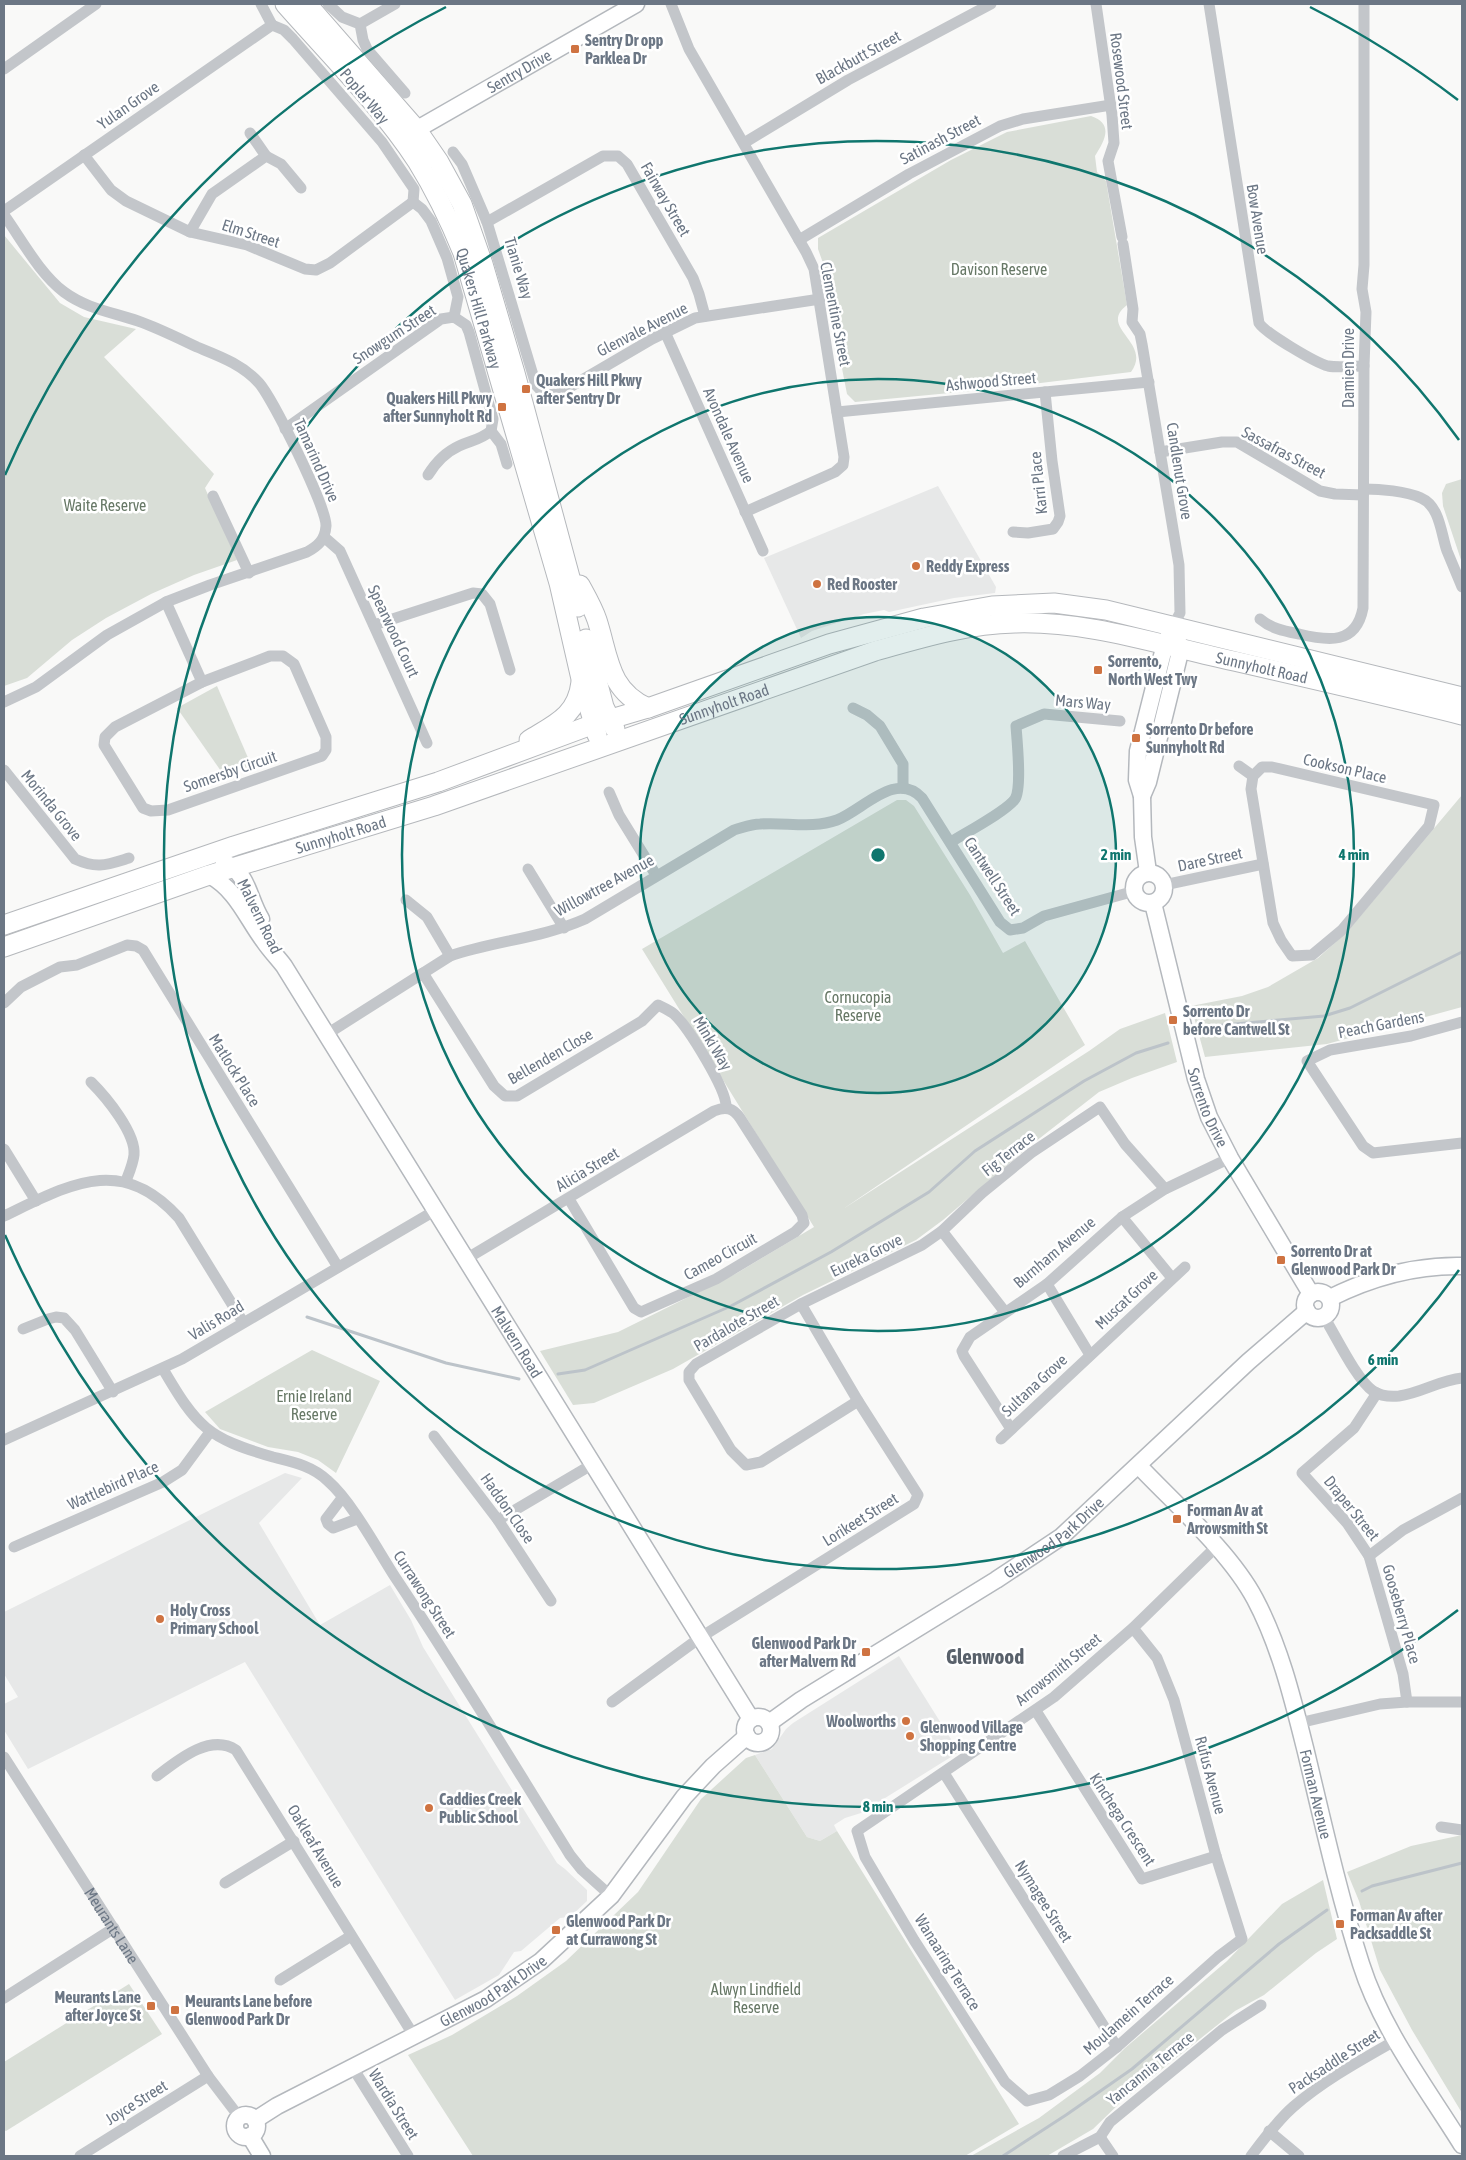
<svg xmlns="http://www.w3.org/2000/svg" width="1466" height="2160" viewBox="0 0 1466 2160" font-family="'Asap Condensed',sans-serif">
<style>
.built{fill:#e7e8e8}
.green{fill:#d9ded7}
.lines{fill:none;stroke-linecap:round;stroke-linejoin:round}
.stream{stroke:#bcc3c9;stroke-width:3}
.secondary-casing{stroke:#b4b8bd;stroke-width:19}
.primary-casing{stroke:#b5b8bc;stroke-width:21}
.street{stroke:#c3c6ca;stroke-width:11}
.secondary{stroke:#fff;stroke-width:16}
.primary{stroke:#fff;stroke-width:19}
.ring{fill:none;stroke:#0f766e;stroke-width:2.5}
.poi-dot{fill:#cf7341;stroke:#fff;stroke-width:2}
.labels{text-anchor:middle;stroke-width:5;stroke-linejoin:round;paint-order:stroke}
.poi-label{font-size:16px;font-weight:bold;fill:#6c7785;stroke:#fff;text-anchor:start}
.street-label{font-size:16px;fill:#6c7785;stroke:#fff}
.park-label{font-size:16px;fill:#677866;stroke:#fff}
.district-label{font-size:21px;font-weight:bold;fill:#59616b;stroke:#fff}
.centre{fill:#0f766e;stroke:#fff;stroke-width:2.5}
.ring-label{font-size:15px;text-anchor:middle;font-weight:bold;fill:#0f766e;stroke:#fff;stroke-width:5;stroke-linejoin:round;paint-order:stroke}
</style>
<rect width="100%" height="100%" fill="#f9f9f8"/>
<g class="built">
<polygon points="938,486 996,587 995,593 954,598 889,612 884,610 864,614 812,631 801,638 764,558"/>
<polygon points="285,1473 302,1478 259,1523 320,1625 390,1585 411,1620 423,1647 557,1863 565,1869 587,1890 587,1901 570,1917 560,1918 521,1951 514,1952 499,1975 455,2000 245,1662 28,1769 4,1730 4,1704 18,1697 4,1674 4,1612"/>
<polygon points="899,1656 959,1752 861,1813 845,1818 834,1825 837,1831 820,1841 807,1837 755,1755 772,1749 786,1729 793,1723"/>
</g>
<g class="green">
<path d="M1091,116C1114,124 1105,140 1095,156L1097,172L1106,181L1127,305C1097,328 1153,342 1131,372L992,389L855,402L847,394L839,353L828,277L818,249V238L951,160L1007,132Z"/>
<polygon points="4,235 60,303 84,317 136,329 104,357 214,474 205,488 237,560 194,575 151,594 106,618 72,640 27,678 4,686"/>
<polygon points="1462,479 1462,563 1443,506 1442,493 1446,484"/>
<polygon points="217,686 252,767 223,774 177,708"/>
<polygon points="1462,795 1462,1007 1327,1044 1205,1057 1191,1006 1242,996 1268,987 1318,958 1347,932"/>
<polygon points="897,800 906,800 914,806 970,895 1003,953 1025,941 1085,1045 843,1209 1089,1051 1120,1029 1165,1013 1177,1062 1132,1078 1099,1092 1031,1145 943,1220 916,1240 803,1295 673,1369 594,1403 573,1405 540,1351 618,1332 737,1273 814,1227 642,949"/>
<polygon points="312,1350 380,1381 336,1473 318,1460 298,1452 268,1447 220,1429 205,1412"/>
<polygon points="755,1755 807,1837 820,1841 837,1831 1019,2124 965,2156 473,2156 408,2055 452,2035 517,1996 566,1961 638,1892 701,1799 746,1758"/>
<polygon points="1462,1835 1462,2113 1412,2030 1380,1970 1359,1901 1347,1872 1411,1846"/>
<polygon points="1323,1880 1337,1939 1316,1953 1264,1995 1235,2011 1122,2101 1093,2129 1047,2156 971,2156 1039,2118 1100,2073 1125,2048 1227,1961 1282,1904"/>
<polygon points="129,1984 162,2034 6,2131 4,2130 4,2062"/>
</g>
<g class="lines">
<g class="stream">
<polyline points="1200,1033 1223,1025 1324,1016 1350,1008 1462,952"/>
<polyline points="307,1317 446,1363 519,1379"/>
<polyline points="558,1374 585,1370 731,1306 831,1252 929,1192 975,1151 1084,1081 1136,1053 1168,1043"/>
<polyline points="1362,1891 1372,1886 1462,1863"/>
<polyline points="1003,2156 1066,2115 1132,2069 1279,1944 1327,1910"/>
</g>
<defs>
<g id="secondary">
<path id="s2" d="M407,135L636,4"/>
<polyline points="1142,796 1148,782 1181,648 1176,637"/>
<path d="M224,862C249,874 248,898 261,919"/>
<polyline points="1148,872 1143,837 1142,796 1137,780 1138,751 1165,644 1173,626"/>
<circle cx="1149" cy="888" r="15"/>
<path id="s3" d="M209,875C237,890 246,917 264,941C270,950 278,958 284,966L751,1719"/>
<path id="s4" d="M1153,903L1196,1079L1209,1117L1230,1158L1311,1294"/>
<circle cx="1318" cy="1305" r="13"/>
<path d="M1330,1298C1370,1278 1416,1265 1462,1266"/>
<path id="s5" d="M1139,1466C1176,1505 1230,1552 1255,1599C1280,1646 1293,1700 1306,1752C1323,1823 1339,1895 1361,1964C1382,2030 1426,2087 1462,2145"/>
<circle cx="758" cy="1730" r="13"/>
<path id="s6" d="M769,1723L801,1700L996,1580L1061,1537L1248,1362L1307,1311"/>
<circle cx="246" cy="2126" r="11"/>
<path id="s7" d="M255,2120L277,2106L486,1999L541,1961L611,1896L684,1797L713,1766L747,1736"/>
<polyline points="250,2136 262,2156"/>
</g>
<g id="primary">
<path id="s8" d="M285,4C329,54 381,106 417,161C435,190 450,221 463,253L559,583L581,679L597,735"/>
<polyline points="307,4 417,130 439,162 462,204 483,264 515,373 578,607"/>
<path d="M580,585C586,596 593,608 597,620C609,657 608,690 648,708"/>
<polyline points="586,639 604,707 615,729"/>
<path d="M529,740C555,724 577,716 581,682"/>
<polyline points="4,925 234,846 438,782 594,724 648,708 829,644 924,618 992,606 1054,603 1106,610 1462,697"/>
<path id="s9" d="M4,947L209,875L434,806L875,651C921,638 967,624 1015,623C1083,621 1147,641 1212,656C1295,675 1379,694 1462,715"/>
</g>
</defs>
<use href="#secondary" class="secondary-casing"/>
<use href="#primary" class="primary-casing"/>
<g class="street">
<polyline points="261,4 272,25"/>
<polyline points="328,4 342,17 360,24 363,40 367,49 405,93"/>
<polyline points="671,4 689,49 806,252 814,269 844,457 843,465 835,472 745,512"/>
<polyline points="1096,4 1112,115 1114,143 1108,161 1122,237"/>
<path d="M1209,4L1259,323C1265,333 1316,363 1328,366C1339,368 1352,366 1364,366"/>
<polyline points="360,24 395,4"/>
<polyline points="272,25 284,30 293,39 382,142 414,189 413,202"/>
<polyline points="4,69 96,4"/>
<polyline points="250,133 266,156"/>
<polyline points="744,143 848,80 991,4"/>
<polyline points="453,152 462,164 487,222 536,385 545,395 558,394 652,339 695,318 820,299"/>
<polyline points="84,155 111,190 126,201 190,232 247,245 305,269 316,270 330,263 413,202"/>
<polyline points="413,202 422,209 431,221 447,258 458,297 454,317"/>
<polyline points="4,211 272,25"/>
<path d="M4,215C22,240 39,273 64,292C87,309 112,312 138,321C158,328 178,338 197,347C219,356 242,364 259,383C273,399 327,508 326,526C325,540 318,546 307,552L210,585L166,602L107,635L36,687L4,702"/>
<polyline points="487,222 603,156 618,156 627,164 693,278 699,294 705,316"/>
<polyline points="190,232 212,194 266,156 281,164 301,188"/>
<polyline points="799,240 909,174 1000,126 1023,119 1111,105"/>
<polyline points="1123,244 1133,309 1132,322 1140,334 1142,344 1179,565 1180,613 1173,626"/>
<polyline points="665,332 763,551"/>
<polyline points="837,412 1149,382"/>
<path d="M285,429L441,319L454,317L466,325L469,332L493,419L491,431C480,440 472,440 459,446C446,452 436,462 428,475"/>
<polyline points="491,431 501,444 507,464"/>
<polyline points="1160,452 1222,442 1237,442 1320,491 1335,494 1363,495"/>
<path d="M1364,489C1380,489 1406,491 1421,498C1440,506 1441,534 1447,551C1452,563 1457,575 1462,587"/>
<polyline points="213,496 249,573"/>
<polyline points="1013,532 1028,533 1053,529 1058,522 1060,516 1052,461 1045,392"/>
<polyline points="324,537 340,551 427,743"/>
<polyline points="166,602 202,682"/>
<path d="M1260,619C1272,629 1284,631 1299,634C1328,641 1356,645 1363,608L1364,366L1366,312L1362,289L1364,265V4"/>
<polyline points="374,625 473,593 482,594 490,604 510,670"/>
<polygon points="270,656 283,656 294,664 326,737 326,750 322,756 168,810 151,811 143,808 104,745 105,737 115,727 202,682"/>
<polyline points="853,708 867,715 880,726 903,764 903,788"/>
<polyline points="1239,766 1253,776"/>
<polygon points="1262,767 1272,767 1434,805 1429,826 1342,930 1312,955 1292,956 1281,940 1273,923 1251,789 1253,776"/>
<path d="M4,770L75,859C97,869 106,865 129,858"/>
<polyline points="609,792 619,815 656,875"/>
<path d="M951,842C965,833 1007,811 1015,799C1022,788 1017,741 1016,726L1044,714L1120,721"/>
<polyline points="528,869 564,928"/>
<polyline points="1164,885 1263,864"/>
<polyline points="406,900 427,917 450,956"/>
<path d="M423,973L494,1086L505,1096H517L642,1021L658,1005C664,1008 669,1010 674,1014C688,1027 728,1091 726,1108"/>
<polyline points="4,1003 21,987 60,967 77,965 127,945 136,946 143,950 338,1267"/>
<polyline points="1462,1022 1411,1036 1330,1050 1307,1061 1363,1146 1373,1153 1462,1143"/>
<path d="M327,1034L450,956C495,941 542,938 585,919L734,830C742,828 751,824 760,824C785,822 813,829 837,820C863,810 896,770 922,798L1000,922L1010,930L1023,928L1044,916L1135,891"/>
<path d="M91,1082C106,1097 136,1133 134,1155C133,1164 129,1173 126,1181"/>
<polyline points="4,1149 36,1201"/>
<path d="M4,1216C69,1185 121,1153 179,1218L243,1322"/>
<polyline points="1122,1217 1172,1278"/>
<polyline points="942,1231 1005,1312"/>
<path d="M466,1259L714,1111C726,1106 733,1108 740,1118L802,1215L804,1223L795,1232L716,1279L641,1312L634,1308L569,1199"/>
<polyline points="1047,1284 1090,1355"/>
<path d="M1324,1317C1336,1336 1356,1379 1373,1391C1381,1396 1390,1397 1399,1396C1421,1393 1440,1380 1462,1378"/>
<polyline points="23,1329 48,1319 56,1317 64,1318 75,1330 113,1392"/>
<path d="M163,1369C197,1427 207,1438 273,1457C293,1462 313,1466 328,1481C352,1502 377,1549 395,1577C456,1668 512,1762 570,1855L582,1870L611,1896"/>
<polyline points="1377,1393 1354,1428 1302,1473 1347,1523 1369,1556 1403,1674 1407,1702"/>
<polyline points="858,1401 761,1462 746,1465 731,1450 689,1380 689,1372 696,1364 801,1304 922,1245 942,1231 982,1193 1031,1153 1100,1107 1125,1144 1165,1189"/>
<polyline points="1011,1429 964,1356 962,1351 970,1337 1047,1284 1122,1217 1165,1189 1230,1158"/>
<polyline points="434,1436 498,1520 551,1601"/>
<polyline points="1001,1439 1185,1267"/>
<polyline points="4,1440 182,1359 436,1210"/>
<polyline points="342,1498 326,1519 328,1524 333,1528 357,1519"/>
<polyline points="498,1520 593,1464"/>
<polyline points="14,1547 163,1482 182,1470 210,1432"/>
<polyline points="1369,1556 1403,1530 1462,1498"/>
<polyline points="1133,1628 1157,1658 1174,1700 1216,1856 1242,1939 1218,1957 1117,2047 1080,2076 1049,2095 1027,2101 1005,2082 914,1940 865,1857 857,1831 1054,1697 1133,1628 1216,1547"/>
<polyline points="612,1702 701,1637 914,1504 918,1495 858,1401 801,1304"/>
<polyline points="1036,1711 1142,1879 1216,1856"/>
<polyline points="1299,1723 1380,1704 1407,1702 1462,1702"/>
<path id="s1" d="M4,1757L208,2076L240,2118"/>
<polyline points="944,1773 1117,2047"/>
<path d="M157,1776C178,1760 210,1733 236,1750L414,2036"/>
<polyline points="1441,1827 1462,1830"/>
<polyline points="225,1883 294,1841"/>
<polyline points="280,1980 351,1936"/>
<polyline points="4,1998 114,1928"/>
<polyline points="353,2068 408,2156"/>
<polyline points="1269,2131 1299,2156"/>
<polyline points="1100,2137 1113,2156"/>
<polyline points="80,2156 208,2076"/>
<polyline points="1063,2156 1100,2137 1110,2122 1222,2030 1261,2005"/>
<path d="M1251,2156C1264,2139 1277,2121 1293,2107C1324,2080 1361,2060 1396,2040"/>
</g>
<use href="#secondary" class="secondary"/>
<use href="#primary" class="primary"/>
</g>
<circle cx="878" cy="855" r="238" fill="#0f766e" fill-opacity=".12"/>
<g class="ring">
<circle cx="878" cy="855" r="238"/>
<circle cx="878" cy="855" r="476"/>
<path d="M1459 1270A714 714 0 1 1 1459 440"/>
<path d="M1458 1610A952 952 0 0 1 5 1235M5 475A952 952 0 0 1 446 7M1310 7A952 952 0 0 1 1458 100"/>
</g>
<g class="poi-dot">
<rect x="570" y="44" width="10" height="10" rx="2.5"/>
<rect x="521" y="384" width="10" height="10" rx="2.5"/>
<rect x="497" y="402" width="10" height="10" rx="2.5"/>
<circle cx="916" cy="566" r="5"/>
<circle cx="817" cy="584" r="5"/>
<rect x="1093" y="665" width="10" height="10" rx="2.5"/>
<rect x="1131" y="733" width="10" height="10" rx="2.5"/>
<rect x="1168" y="1015" width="10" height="10" rx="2.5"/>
<rect x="1276" y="1255" width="10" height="10" rx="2.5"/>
<rect x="1172" y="1514" width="10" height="10" rx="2.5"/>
<circle cx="160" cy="1619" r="5"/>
<rect x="861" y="1647" width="10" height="10" rx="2.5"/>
<circle cx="906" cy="1721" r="5"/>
<circle cx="910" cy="1736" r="5"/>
<circle cx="429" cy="1808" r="5"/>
<rect x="1335" y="1919" width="10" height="10" rx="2.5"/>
<rect x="551" y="1925" width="10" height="10" rx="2.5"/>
<rect x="146" y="2001" width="10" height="10" rx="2.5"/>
<rect x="170" y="2005" width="10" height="10" rx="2.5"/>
</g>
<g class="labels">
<g class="poi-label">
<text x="585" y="46">Sentry Dr opp<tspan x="585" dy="18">Parklea Dr</tspan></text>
<text x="536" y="386">Quakers Hill Pkwy<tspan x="536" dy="18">after Sentry Dr</tspan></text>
<text x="492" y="404" text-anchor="end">Quakers Hill Pkwy<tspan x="492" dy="18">after Sunnyholt Rd</tspan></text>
<text x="926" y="572">Reddy Express</text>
<text x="827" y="590">Red Rooster</text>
<text x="1108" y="667">Sorrento,<tspan x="1108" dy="18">North West Twy</tspan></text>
<text x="1146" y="735">Sorrento Dr before<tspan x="1146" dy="18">Sunnyholt Rd</tspan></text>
<text x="1183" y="1017">Sorrento Dr<tspan x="1183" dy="18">before Cantwell St</tspan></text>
<text x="1291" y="1257">Sorrento Dr at<tspan x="1291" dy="18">Glenwood Park Dr</tspan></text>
<text x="1187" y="1516">Forman Av at<tspan x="1187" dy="18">Arrowsmith St</tspan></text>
<text x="170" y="1616">Holy Cross<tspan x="170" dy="18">Primary School</tspan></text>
<text x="856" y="1649" text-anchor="end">Glenwood Park Dr<tspan x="856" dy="18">after Malvern Rd</tspan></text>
<text x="896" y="1727" text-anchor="end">Woolworths</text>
<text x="920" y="1733">Glenwood Village<tspan x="920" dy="18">Shopping Centre</tspan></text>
<text x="439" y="1805">Caddies Creek<tspan x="439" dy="18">Public School</tspan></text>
<text x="1350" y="1921">Forman Av after<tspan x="1350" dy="18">Packsaddle St</tspan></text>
<text x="566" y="1927">Glenwood Park Dr<tspan x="566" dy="18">at Currawong St</tspan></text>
<text x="141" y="2003" text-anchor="end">Meurants Lane<tspan x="141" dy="18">after Joyce St</tspan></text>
<text x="185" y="2007">Meurants Lane before<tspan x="185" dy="18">Glenwood Park Dr</tspan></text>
</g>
<g class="street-label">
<text transform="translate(858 57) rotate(-29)" y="6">Blackbutt Street</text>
<text dy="6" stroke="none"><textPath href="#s2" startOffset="129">Sentry Drive</textPath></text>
<text transform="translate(1122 81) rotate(83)" y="6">Rosewood Street</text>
<text transform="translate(365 96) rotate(50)" y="6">Poplar Way</text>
<text transform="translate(128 105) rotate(-35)" y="6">Yulan Grove</text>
<text transform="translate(940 139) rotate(-28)" y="6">Satinash Street</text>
<text transform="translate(666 199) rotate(60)" y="6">Fairway Street</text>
<text transform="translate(1258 219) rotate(81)" y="6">Bow Avenue</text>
<text transform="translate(251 233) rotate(18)" y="6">Elm Street</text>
<text transform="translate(519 268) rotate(73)" y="6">Tianie Way</text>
<text dy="6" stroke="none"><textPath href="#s8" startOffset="366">Quakers Hill Parkway</textPath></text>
<text transform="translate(836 314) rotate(79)" y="6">Clementine Street</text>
<text transform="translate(642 329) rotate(-27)" y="6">Glenvale Avenue</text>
<text transform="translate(394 334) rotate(-33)" y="6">Snowgum Street</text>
<text transform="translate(1348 368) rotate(-90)" y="6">Damien Drive</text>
<text transform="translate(991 381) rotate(-5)" y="6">Ashwood Street</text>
<text transform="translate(729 435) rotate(66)" y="6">Avondale Avenue</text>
<text transform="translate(1284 452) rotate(28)" y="6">Sassafras Street</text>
<text transform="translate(317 460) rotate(66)" y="6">Tamarind Drive</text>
<text transform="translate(1180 471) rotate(81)" y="6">Candlenut Grove</text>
<text transform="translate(1038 483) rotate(-96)" y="6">Karri Place</text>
<text transform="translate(394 631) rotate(65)" y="6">Spearwood Court</text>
<text dy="6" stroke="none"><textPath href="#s9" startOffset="1315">Sunnyholt Road</textPath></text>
<text transform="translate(1083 702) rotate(5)" y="6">Mars Way</text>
<text dy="6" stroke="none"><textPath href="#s9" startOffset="760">Sunnyholt Road</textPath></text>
<text transform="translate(1345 768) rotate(13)" y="6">Cookson Place</text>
<text transform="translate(230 771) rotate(-19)" y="6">Somersby Circuit</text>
<text transform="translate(52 805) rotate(51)" y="6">Morinda Grove</text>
<text dy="6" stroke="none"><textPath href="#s9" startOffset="355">Sunnyholt Road</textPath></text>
<text transform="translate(1210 859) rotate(-12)" y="6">Dare Street</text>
<text transform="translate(993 876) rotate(57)" y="6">Cantwell Street</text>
<text transform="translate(604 885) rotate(-29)" y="6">Willowtree Avenue</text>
<text transform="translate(260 916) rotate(64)" y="6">Malvern Road</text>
<text transform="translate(1381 1024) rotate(-11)" y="6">Peach Gardens</text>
<text transform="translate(713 1043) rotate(59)" y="6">Minki Way</text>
<text transform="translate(550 1056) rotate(-30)" y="6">Bellenden Close</text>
<text transform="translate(235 1070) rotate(58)" y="6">Matlock Place</text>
<text dy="6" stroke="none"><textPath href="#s4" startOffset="212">Sorrento Drive</textPath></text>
<text transform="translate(1008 1153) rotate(-38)" y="6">Fig Terrace</text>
<text transform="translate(587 1169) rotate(-31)" y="6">Alicia Street</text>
<text transform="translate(1054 1252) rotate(-40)" y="6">Burnham Avenue</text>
<text transform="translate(866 1255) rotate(-26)" y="6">Eureka Grove</text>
<text transform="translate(720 1256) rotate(-29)" y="6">Cameo Circuit</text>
<text transform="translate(1126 1299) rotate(-43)" y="6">Muscat Grove</text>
<text transform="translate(216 1320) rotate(-31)" y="6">Valis Road</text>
<text transform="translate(736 1323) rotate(-30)" y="6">Pardalote Street</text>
<text dy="6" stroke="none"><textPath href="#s3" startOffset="561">Malvern Road</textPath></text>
<text transform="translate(1034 1385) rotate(-43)" y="6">Sultana Grove</text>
<text transform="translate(113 1485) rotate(-24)" y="6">Wattlebird Place</text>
<text transform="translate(508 1508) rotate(55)" y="6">Haddon Close</text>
<text transform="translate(1352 1508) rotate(51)" y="6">Draper Street</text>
<text transform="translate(860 1519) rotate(-32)" y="6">Lorikeet Street</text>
<text dy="6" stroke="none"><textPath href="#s6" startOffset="340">Glenwood Park Drive</textPath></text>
<text transform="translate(425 1594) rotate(57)" y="6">Currawong Street</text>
<text transform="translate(1402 1614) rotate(74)" y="6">Gooseberry Place</text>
<text transform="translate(1058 1669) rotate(-39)" y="6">Arrowsmith Street</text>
<text transform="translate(1211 1775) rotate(75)" y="6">Rufus Avenue</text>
<text dy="6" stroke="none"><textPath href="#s5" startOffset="382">Forman Avenue</textPath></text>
<text transform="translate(1123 1819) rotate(57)" y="6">Kinchega Crescent</text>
<text transform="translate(316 1846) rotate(59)" y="6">Oakleaf Avenue</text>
<text transform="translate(1044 1901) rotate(58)" y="6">Nymagee Street</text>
<text dy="6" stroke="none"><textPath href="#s1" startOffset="200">Meurants Lane</textPath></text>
<text transform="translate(948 1962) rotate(58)" y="6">Wanaaring Terrace</text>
<text dy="6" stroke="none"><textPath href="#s7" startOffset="271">Glenwood Park Drive</textPath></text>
<text transform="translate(1128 2014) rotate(-41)" y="6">Moulamein Terrace</text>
<text transform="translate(1334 2061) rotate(-33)" y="6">Packsaddle Street</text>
<text transform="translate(1150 2068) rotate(-39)" y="6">Yancannia Terrace</text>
<text transform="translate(136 2102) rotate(-32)" y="6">Joyce Street</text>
<text transform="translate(394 2104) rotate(58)" y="6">Wardia Street</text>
</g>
<g class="park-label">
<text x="999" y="275">Davison Reserve</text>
<text x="105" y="511">Waite Reserve</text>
<text x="858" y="1003">Cornucopia<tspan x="858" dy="18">Reserve</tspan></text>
<text x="314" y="1402">Ernie Ireland<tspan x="314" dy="18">Reserve</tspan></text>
<text x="756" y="1995">Alwyn Lindfield<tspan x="756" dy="18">Reserve</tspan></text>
</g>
<g class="district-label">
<text x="985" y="1664">Glenwood</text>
</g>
</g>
<circle cx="878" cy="855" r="8" class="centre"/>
<g class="ring-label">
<text x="1116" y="860">2 min</text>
<text x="1354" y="860">4 min</text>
<text x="1383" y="1365">6 min</text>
<text x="878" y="1812">8 min</text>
</g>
<rect width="1466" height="2160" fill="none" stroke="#6c7785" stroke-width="10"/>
</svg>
